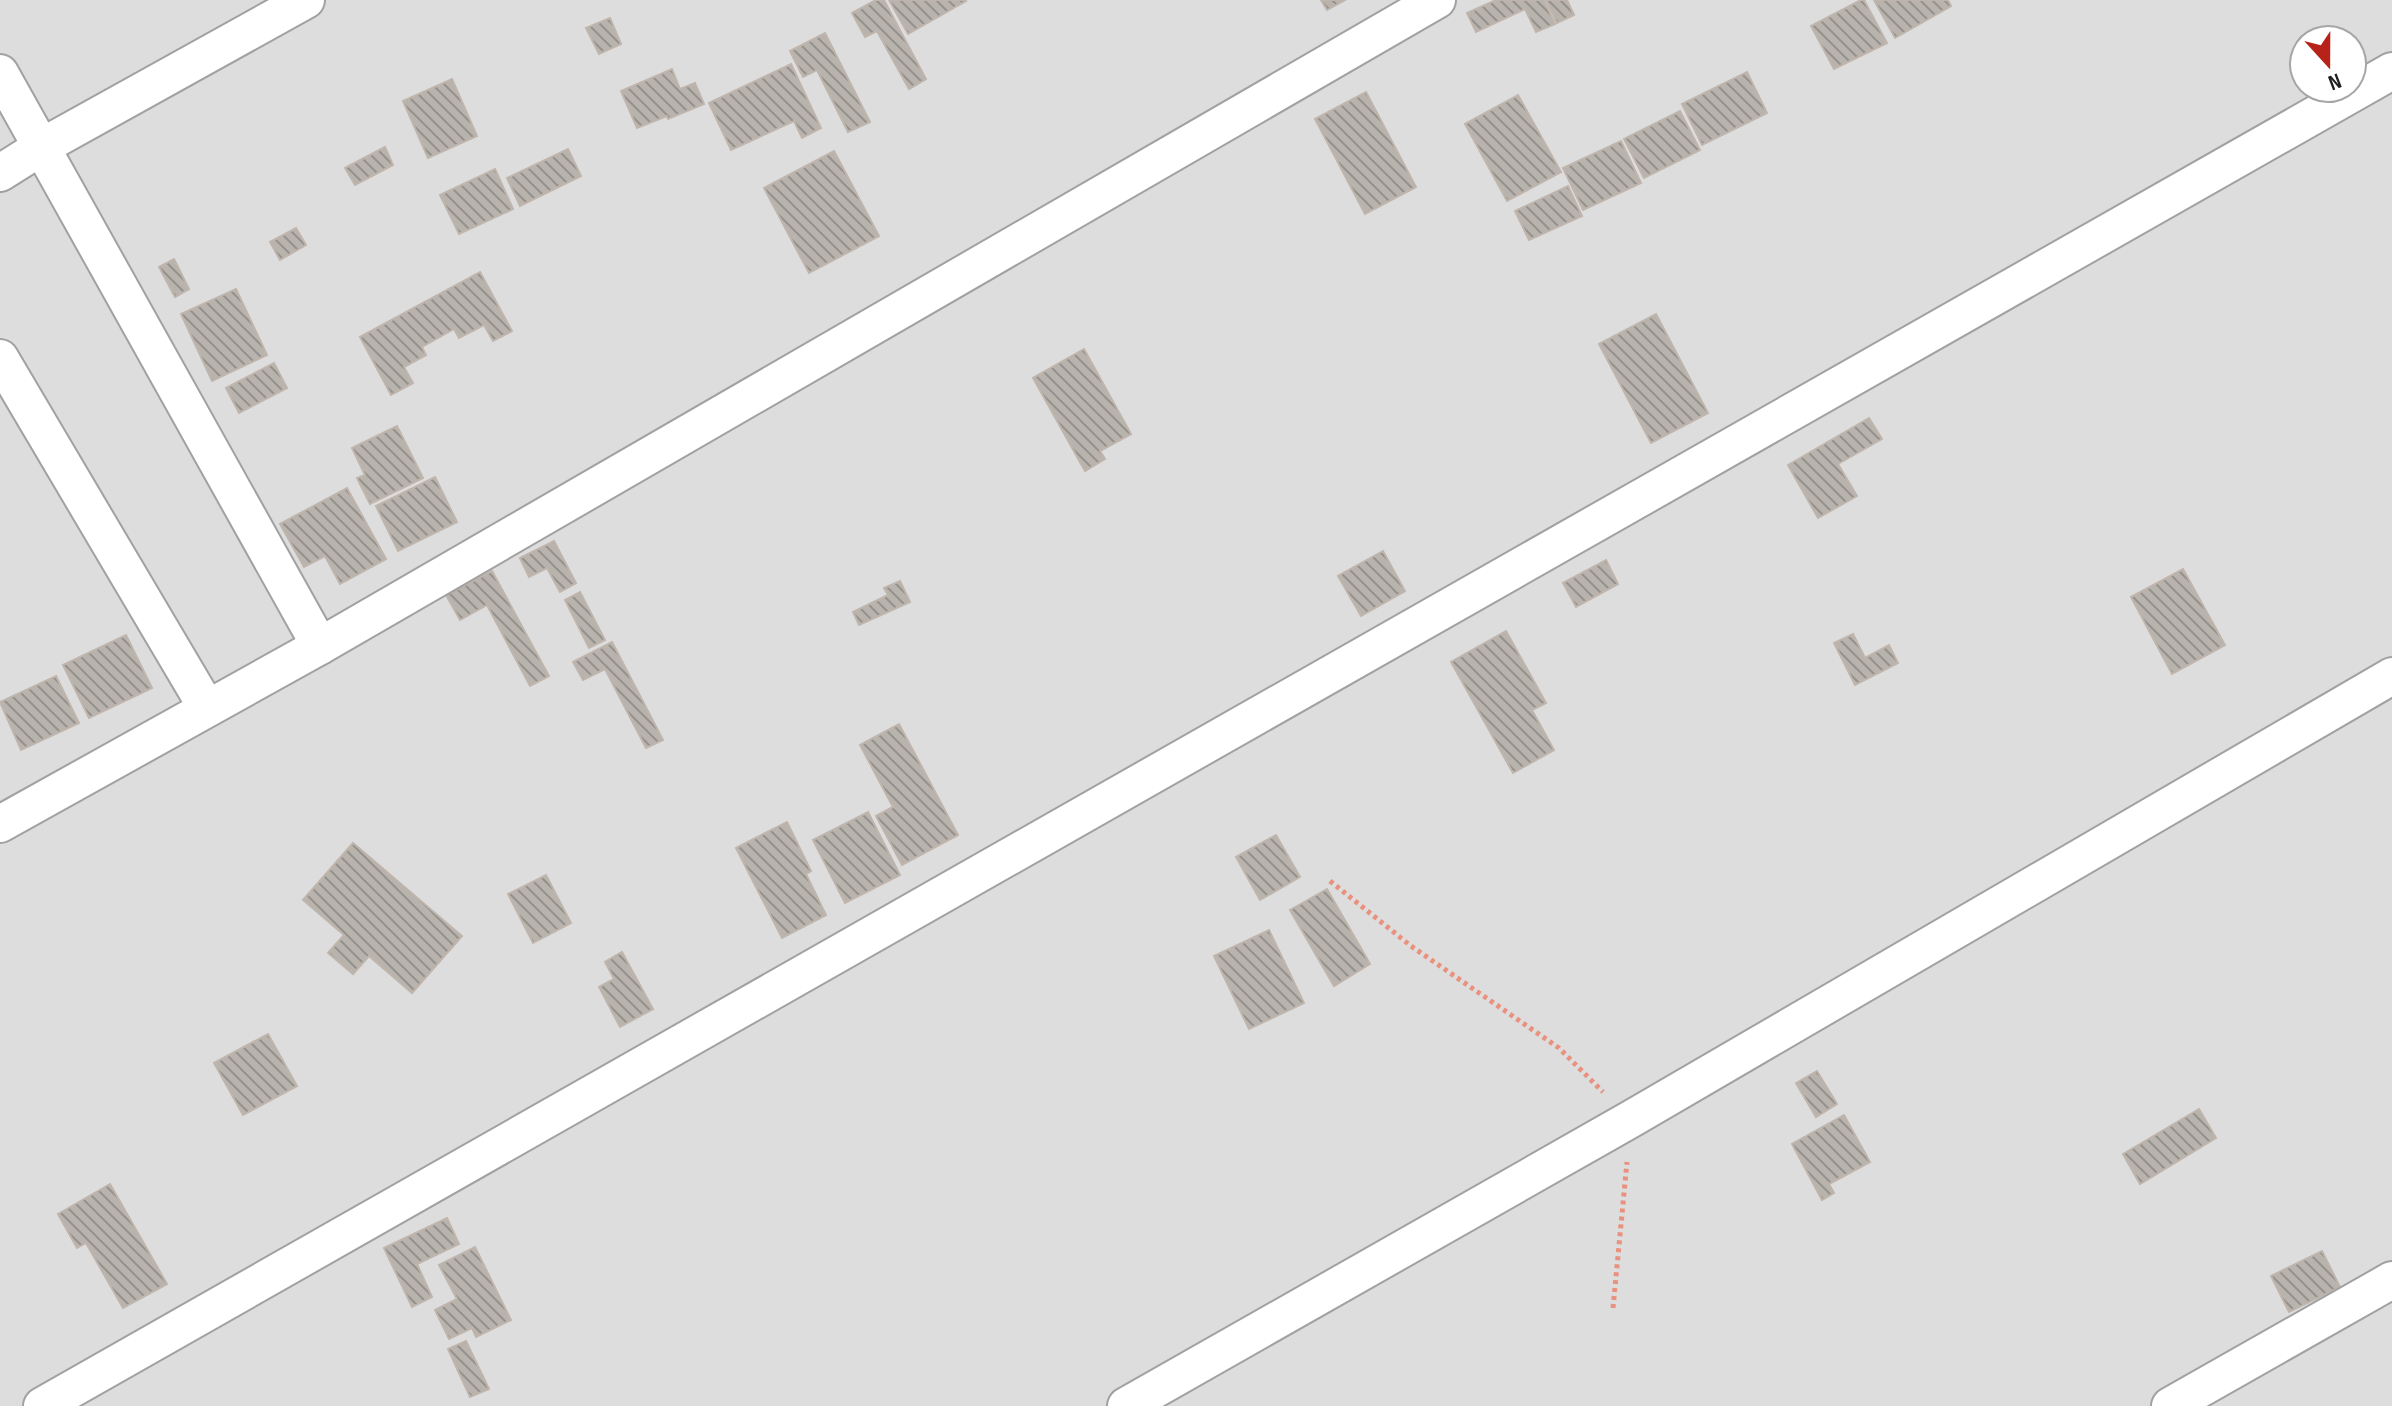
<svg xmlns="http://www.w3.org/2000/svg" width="2392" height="1406" viewBox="0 0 2392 1406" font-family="'Sofia Sans Condensed',sans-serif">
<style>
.residential{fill:#dedddd;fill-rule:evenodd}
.building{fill:url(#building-back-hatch);stroke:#bfb5ac;stroke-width:2}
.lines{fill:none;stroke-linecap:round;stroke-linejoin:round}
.street-casing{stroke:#a1a1a1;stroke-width:40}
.path{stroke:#e9917f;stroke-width:5;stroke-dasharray:4 4;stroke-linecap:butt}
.street{stroke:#fff;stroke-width:36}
</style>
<defs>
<pattern id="building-back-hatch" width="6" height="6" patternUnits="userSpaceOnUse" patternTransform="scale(2)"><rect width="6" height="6" fill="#b8b3ad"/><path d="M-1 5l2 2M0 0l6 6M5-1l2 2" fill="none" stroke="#95918c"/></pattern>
</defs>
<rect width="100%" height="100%" fill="#efede7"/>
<path class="residential" d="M0,0H2392V1406H0ZM2304,40H2352V88H2304Z"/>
<g class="building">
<polygon points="876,0 884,0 926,79 909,89 877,31 865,37 852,13"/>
<polygon points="889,0 965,0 966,1 908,34"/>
<polygon points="1321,0 1345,0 1327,10"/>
<polygon points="1496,0 1544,0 1555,24 1536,32 1525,9 1476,32 1467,13"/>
<polygon points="1546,0 1567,0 1574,15 1557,23"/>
<polygon points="1861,0 1864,0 1887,43 1834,69 1811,26"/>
<polygon points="1874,0 1948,0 1951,6 1895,38"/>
<polygon points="610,18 621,44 599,54 586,28"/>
<polygon points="825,33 870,122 848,132 817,70 803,77 790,51"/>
<polygon points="791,64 821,128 802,138 794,121 731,150 709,103"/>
<polygon points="672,69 680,89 695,83 704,104 668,119 667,116 637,128 621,91"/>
<polygon points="1747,72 1767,113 1702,145 1682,104"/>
<polygon points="452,79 477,136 428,158 403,101"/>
<polygon points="1366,92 1416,187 1365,214 1315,119"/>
<polygon points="1518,95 1561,172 1507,201 1465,124"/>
<polygon points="1680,111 1700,150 1644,178 1624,139"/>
<polygon points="1621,141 1641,183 1583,210 1563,168"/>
<polygon points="385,147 393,165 355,185 345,168"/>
<polygon points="568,149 581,176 520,206 507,178"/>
<polygon points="834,151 879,236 809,273 764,188"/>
<polygon points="495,169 513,209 459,234 440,195"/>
<polygon points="1568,186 1582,216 1529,240 1515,211"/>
<polygon points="296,228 306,245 280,260 270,242"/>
<polygon points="174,259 189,289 175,297 159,267"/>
<polygon points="480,272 512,331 493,341 484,325 459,338 454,329 422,347 426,355 404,367 413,383 391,395 360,337"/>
<polygon points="236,289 267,355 212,381 181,314"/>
<polygon points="1656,314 1708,413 1651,443 1599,344"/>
<polygon points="1084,349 1131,434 1100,451 1105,459 1085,471 1033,378"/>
<polygon points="274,363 287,388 239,413 226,388"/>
<polygon points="1869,418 1882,439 1838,464 1857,496 1818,518 1788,465"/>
<polygon points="397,426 423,478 370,504 357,478 365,475 352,448"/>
<polygon points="435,477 457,522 398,551 376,506"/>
<polygon points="347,488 386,559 340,584 325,556 304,567 280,524"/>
<polygon points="554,541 576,583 560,592 547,568 529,577 520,558"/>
<polygon points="1383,551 1405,591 1361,616 1338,576"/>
<polygon points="1606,560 1618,584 1576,607 1563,583"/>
<polygon points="2183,569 2225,645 2172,674 2131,597"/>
<polygon points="492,571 549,676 530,686 487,605 460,620 446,595"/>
<polygon points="900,581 910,602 859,625 853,612 888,595 884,588"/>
<polygon points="580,592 605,640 589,648 565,600"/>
<polygon points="1506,631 1546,703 1532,710 1554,750 1513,773 1451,662"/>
<polygon points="1853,634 1865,658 1889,645 1898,663 1855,685 1834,643"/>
<polygon points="126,635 152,688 89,718 63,665"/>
<polygon points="612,642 663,740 646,748 605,669 583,680 573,662"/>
<polygon points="56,676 79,723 21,750 0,702"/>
<polygon points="899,724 958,835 902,865 876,816 893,807 860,745"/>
<polygon points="868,812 900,875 845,903 813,840"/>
<polygon points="787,822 811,871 806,874 826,915 782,938 736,848"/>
<polygon points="1276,835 1300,877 1260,900 1236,857"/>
<polygon points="353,843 462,936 412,993 369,956 353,974 328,953 344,935 303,900"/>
<polygon points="546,875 571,923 533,943 508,894"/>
<polygon points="1327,889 1370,964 1334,986 1290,910"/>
<polygon points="1269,930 1304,1003 1249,1029 1214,956"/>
<polygon points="622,952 653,1009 620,1027 599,987 614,979 605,962"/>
<polygon points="268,1034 297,1086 243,1115 214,1063"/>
<polygon points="1817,1071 1837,1104 1816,1117 1796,1083"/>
<polygon points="2199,1109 2216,1138 2140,1184 2123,1154"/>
<polygon points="1844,1115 1870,1162 1829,1184 1834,1193 1822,1200 1792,1144"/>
<polygon points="110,1184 167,1284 123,1308 86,1243 77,1248 58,1214"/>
<polygon points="447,1218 459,1244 417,1264 432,1297 412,1307 384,1248"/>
<polygon points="475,1247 511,1320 476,1337 472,1328 449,1339 435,1310 457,1299 439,1265"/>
<polygon points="2322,1251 2340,1287 2289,1312 2271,1276"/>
<polygon points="466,1341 489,1389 470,1397 448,1349"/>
</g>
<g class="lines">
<defs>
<g id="street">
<polyline points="0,73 320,646"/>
<polyline points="0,173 43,146 306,0"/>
<polyline points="0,358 207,708"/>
<polyline points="0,824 320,646 1437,0"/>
<polyline points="42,1406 2392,71"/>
<polyline points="1126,1406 1631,1119 2392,676"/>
<polyline points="2170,1406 2392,1280"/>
</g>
</defs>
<use href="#street" class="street-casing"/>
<g class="path">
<polyline points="1330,881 1411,946 1559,1048 1603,1092"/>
<polyline points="1613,1308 1627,1162"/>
</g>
<use href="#street" class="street"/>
</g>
<g transform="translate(2328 64) rotate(159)"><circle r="38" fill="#ffffff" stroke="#a6a6a6" stroke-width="2"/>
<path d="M0-6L14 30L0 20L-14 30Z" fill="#b72319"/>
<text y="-12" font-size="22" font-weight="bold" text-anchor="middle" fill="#202020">N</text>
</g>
</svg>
